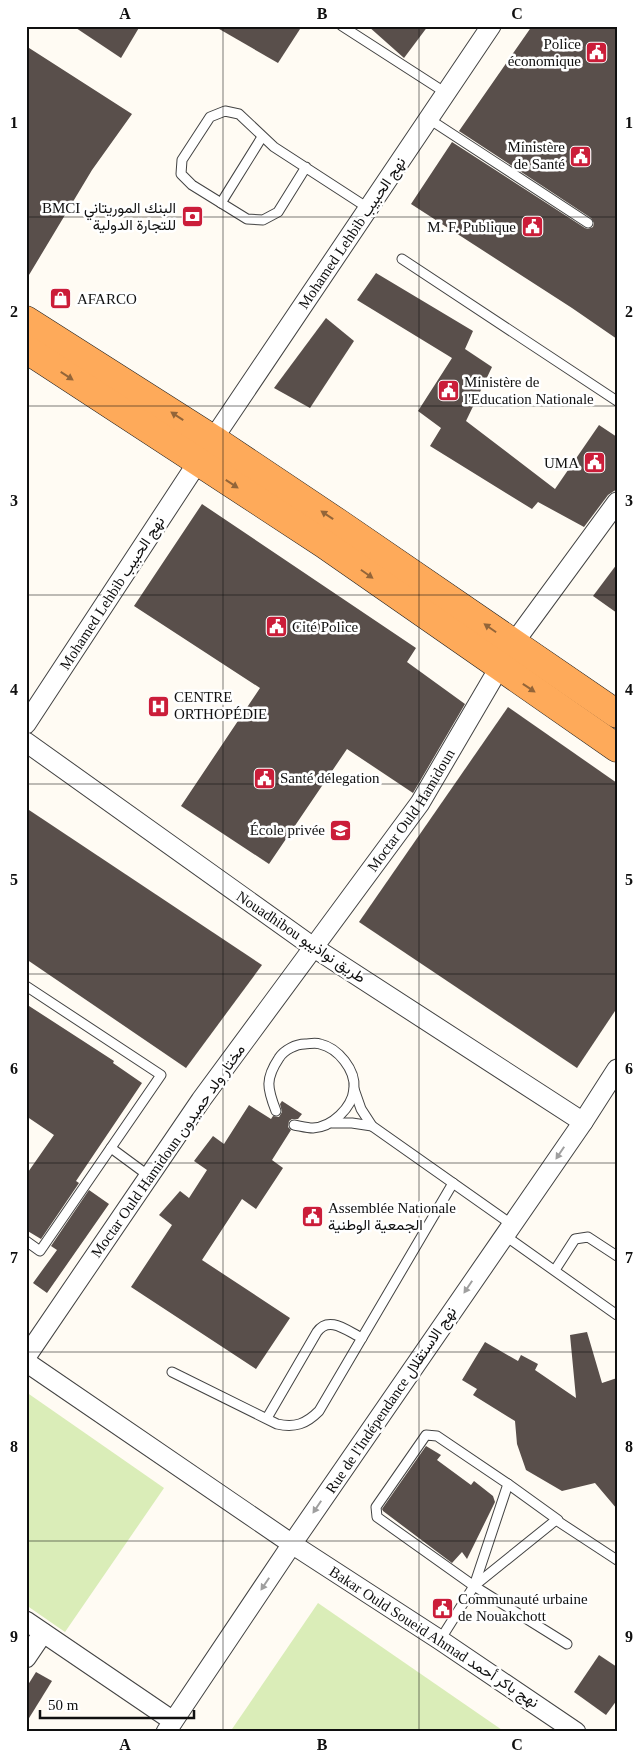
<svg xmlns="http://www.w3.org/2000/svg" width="643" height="1758" viewBox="0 0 643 1758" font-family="'Times New Roman',Vazirmatn,serif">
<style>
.green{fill:#daedb8}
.building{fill:#594f4b}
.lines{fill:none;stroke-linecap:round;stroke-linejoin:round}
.service-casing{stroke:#434343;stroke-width:11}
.minor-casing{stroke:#434343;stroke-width:21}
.trunk-casing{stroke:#212121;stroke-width:29}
.service{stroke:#fff;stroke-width:9}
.minor{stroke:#fff;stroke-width:19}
.trunk{stroke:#feaa5a;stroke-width:28}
.oneway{fill:#936539}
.oneway2{fill:#9f9f9f}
.grid{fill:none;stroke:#101010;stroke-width:1;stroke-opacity:0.55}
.labels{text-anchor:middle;stroke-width:5;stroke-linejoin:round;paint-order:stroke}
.poi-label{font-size:15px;fill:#101010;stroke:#fff;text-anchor:start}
.street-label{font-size:15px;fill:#101010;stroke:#fff}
.neatline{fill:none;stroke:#101010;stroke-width:2}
.grid-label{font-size:16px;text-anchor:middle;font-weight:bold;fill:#101010}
</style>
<rect width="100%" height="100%" fill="#fffbf3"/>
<g class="green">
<polygon points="26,1392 164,1488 65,1632 26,1605"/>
<polygon points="318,1603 505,1732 230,1732"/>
</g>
<g class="building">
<polygon points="73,26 140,26 121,58"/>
<polygon points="214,26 302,26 278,63"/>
<polygon points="368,26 428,26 404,58"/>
<polygon points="532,26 617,26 617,339 572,308 411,204 452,142 585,228 588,229 593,227 594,223 591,218 459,131"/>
<polygon points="26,46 132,114 92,170 26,280"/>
<polygon points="376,273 473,331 465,349 492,367 466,421 555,489 599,425 617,437 617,489 608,495 584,527 538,502 532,509 430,446 441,428 418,411 452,358 357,300"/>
<polygon points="326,318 354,341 310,408 274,388"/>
<polygon points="202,504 416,648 407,662 465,704 413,793 347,749 269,864 181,806 260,688 134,606"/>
<polygon points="617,564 617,613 593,596"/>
<polygon points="508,707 617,783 617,1008 577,1068 359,922"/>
<polygon points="26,808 262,965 186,1068 26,959"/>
<polygon points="26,1004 114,1061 113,1063 142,1083 76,1181 79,1183 41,1239 26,1230 26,1175 54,1135 26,1116"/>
<polygon points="282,1101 302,1114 298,1119 292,1119 289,1121 288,1127 291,1130 272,1160 283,1168 256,1209 242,1199 202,1260 290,1318 256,1369 131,1287 172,1225 159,1215 180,1191 189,1198 207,1170 194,1161 213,1136 224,1144 249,1105 271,1119 273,1116 279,1117 282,1112 280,1104"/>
<polygon points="89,1190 109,1204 47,1293 33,1283 57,1250 51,1246"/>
<polygon points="587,1332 602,1383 617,1378 617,1509 595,1483 562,1491 526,1470 517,1444 515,1421 473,1395 477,1389 462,1380 485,1342 518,1361 521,1355 538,1364 535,1370 576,1398 570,1335"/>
<polygon points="426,1446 441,1455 437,1460 471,1485 474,1481 493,1496 495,1502 467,1559 462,1552 452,1563 383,1511 382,1509"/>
<polygon points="599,1655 617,1667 617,1700 606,1715 574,1692"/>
<polygon points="36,1672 52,1681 26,1723 26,1688"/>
</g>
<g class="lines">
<defs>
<g id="service">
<polyline points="342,26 446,93"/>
<polyline points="429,119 588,223"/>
<polyline points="306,167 278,212 263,220 247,219 192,185 181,174 182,160 210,117 225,111 239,114 274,147 368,208"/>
<polyline points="221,203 262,137"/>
<polyline points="402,259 617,401"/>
<polyline points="26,986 161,1075 40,1251 26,1241"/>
<polyline points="354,1089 361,1109 372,1126 511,1224"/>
<path d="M276,1111C267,1088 265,1079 279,1058C284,1050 296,1044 305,1044C309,1044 315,1042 320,1044C338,1048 356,1070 354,1089C352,1108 332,1127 313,1128C307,1128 300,1126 294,1125"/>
<polyline points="332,1123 352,1123 372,1126"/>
<polyline points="111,1148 149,1176"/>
<polyline points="504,1235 617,1315"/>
<polyline points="555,1270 575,1239 588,1237 617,1256"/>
<path d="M172,1372L277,1424C295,1428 306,1424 319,1411L453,1183"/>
<path d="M267,1418L317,1332C329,1315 347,1331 362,1338"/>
<polyline points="508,1484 558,1520"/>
<polyline points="474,1586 508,1484 437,1436 426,1435 376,1507 377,1517 474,1586 567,1644"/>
<polyline points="440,1640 474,1586 556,1520 617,1560"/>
</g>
<g id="minor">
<polyline points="26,724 213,439 491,26"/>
<polyline points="26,742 313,947 583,1122"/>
<path id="s1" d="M26,1357L201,1100L420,803L513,644L617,502"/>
<polyline points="26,1362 292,1544 440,1640 576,1732"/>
<polyline points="26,1621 173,1721"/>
<polyline points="26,1658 43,1633"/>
<polyline points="166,1732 292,1544 583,1122 617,1069"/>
</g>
<g id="trunk">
<polyline points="26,320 213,439 337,522 617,714"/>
<polyline points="26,349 324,544 617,748"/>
</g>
</defs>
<use href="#service" class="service-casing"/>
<use href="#minor" class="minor-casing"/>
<use href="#trunk" class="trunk-casing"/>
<use href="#service" class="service"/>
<use href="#minor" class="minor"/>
<use href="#trunk" class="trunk"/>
</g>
<defs><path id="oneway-solid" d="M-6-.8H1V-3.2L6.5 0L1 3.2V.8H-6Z" transform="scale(1.25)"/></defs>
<g class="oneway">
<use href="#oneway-solid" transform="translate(67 376) rotate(33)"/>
<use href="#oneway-solid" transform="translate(177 416) rotate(-147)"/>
<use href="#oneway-solid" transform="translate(232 484) rotate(33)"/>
<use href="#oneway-solid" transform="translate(327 515) rotate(-146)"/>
<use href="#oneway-solid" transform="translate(367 574) rotate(35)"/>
<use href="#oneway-solid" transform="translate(490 628) rotate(-145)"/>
<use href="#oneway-solid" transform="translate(529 688) rotate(34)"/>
</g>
<g class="oneway2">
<use href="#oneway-solid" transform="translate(560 1153) rotate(124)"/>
<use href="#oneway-solid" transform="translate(468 1287) rotate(124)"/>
<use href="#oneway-solid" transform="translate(317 1507) rotate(124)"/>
<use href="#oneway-solid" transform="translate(265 1584) rotate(124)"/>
</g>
<path class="grid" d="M223,26V1732M419,26V1732M26,217H617M26,406H617M26,595H617M26,784H617M26,974H617M26,1163H617M26,1352H617M26,1541H617"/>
<defs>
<symbol id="civic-square" viewBox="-11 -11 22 22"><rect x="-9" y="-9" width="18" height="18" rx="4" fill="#cb1d39" stroke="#fff"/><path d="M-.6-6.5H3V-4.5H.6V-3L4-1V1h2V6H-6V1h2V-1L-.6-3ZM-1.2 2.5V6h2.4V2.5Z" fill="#fff"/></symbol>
<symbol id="bank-square" viewBox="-11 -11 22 22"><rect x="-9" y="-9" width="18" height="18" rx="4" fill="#cb1d39" stroke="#fff"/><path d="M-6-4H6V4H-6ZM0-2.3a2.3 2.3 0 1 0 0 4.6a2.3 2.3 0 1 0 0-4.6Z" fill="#fff"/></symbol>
<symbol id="shop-square" viewBox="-11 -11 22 22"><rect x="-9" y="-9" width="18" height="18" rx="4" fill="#cb1d39" stroke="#fff"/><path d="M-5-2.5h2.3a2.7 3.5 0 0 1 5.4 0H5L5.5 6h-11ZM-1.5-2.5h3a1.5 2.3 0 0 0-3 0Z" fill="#fff"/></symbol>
<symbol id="hospital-square" viewBox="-11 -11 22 22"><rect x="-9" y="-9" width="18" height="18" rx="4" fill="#cb1d39" stroke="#fff"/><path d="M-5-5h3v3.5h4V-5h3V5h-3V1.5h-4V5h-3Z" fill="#fff"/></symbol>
<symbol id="school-square" viewBox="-11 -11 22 22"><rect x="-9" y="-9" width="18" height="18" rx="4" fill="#cb1d39" stroke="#fff"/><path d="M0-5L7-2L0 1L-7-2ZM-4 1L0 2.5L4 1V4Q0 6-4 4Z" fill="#fff"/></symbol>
</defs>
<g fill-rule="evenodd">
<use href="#civic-square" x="584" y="40" width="25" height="25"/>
<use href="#civic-square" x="568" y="144" width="25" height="25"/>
<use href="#bank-square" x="180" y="204" width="25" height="25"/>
<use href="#civic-square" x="520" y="214" width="25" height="25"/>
<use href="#shop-square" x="48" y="286" width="25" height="25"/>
<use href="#civic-square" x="436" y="378" width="25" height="25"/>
<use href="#civic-square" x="582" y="450" width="25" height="25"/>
<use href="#civic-square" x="264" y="614" width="25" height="25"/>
<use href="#hospital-square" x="146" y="694" width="25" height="25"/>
<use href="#civic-square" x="252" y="766" width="25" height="25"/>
<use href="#school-square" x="328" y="818" width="25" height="25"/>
<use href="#civic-square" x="300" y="1204" width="25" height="25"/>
<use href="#civic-square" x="430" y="1596" width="25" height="25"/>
</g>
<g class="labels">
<g class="poi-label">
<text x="581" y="49" text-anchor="end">Police<tspan x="581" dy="17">économique</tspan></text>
<text x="565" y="152" text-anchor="end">Ministère<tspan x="565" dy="17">de Santé</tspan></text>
<text x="176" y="213" text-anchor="end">BMCI البنك الموريتاني<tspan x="176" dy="17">للتجارة الدولية</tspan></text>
<text x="516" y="232" text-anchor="end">M. F. Publique</text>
<text x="77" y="304">AFARCO</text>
<text x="464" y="387">Ministère de<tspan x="464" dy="17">l'Education Nationale</tspan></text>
<text x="579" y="468" text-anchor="end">UMA</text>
<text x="292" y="632">Cité Police</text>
<text x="174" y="702">CENTRE<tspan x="174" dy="17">ORTHOPÉDIE</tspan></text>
<text x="280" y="783">Santé délegation</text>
<text x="325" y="835" text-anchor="end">École privée</text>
<text x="328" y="1213">Assemblée Nationale<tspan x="328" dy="17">الجمعية الوطنية</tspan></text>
<text x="458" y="1604">Communauté urbaine<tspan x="458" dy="17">de Nouakchott</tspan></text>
</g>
<g class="street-label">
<text transform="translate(352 233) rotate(-56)" y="5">Mohamed Lehbib نهج الحبيب</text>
<text transform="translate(112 593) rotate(-57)" y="5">Mohamed Lehbib نهج الحبيب</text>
<text dy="5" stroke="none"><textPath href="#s1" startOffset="669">Moctar Ould Hamidoun</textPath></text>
<text transform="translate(301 937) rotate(34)" y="5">Nouadhibou طريق نواذيبو</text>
<text transform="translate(168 1151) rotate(-55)" y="5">Moctar Ould Hamidoun مختار ولد حميدون</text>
<text transform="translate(391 1400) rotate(-56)" y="5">Rue de l'Indépendance نهج الاستقلال</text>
<text transform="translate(434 1637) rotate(33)" y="5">Bakar Ould Soueid Ahmad نهج باكر أحمد</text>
</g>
</g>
<rect width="643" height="1758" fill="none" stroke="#ffffff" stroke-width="55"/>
<path d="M40 1710v8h154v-8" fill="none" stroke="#101010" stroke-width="2.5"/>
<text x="48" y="1710" font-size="15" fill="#101010" stroke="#ffffff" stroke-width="4" paint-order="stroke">50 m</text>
<rect x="28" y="28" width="588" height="1702" class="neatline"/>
<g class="grid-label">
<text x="125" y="19">A</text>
<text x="322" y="19">B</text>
<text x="517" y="19">C</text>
<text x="14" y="128">1</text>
<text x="629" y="128">1</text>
<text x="14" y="317">2</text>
<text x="629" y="317">2</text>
<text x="14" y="506">3</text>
<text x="629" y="506">3</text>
<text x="14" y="695">4</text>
<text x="629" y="695">4</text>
<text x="14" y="885">5</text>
<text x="629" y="885">5</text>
<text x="14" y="1074">6</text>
<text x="629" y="1074">6</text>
<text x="14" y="1263">7</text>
<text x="629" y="1263">7</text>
<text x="14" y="1452">8</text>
<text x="629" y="1452">8</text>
<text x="14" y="1642">9</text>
<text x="629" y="1642">9</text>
<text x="125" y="1750">A</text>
<text x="322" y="1750">B</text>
<text x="517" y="1750">C</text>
</g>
</svg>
